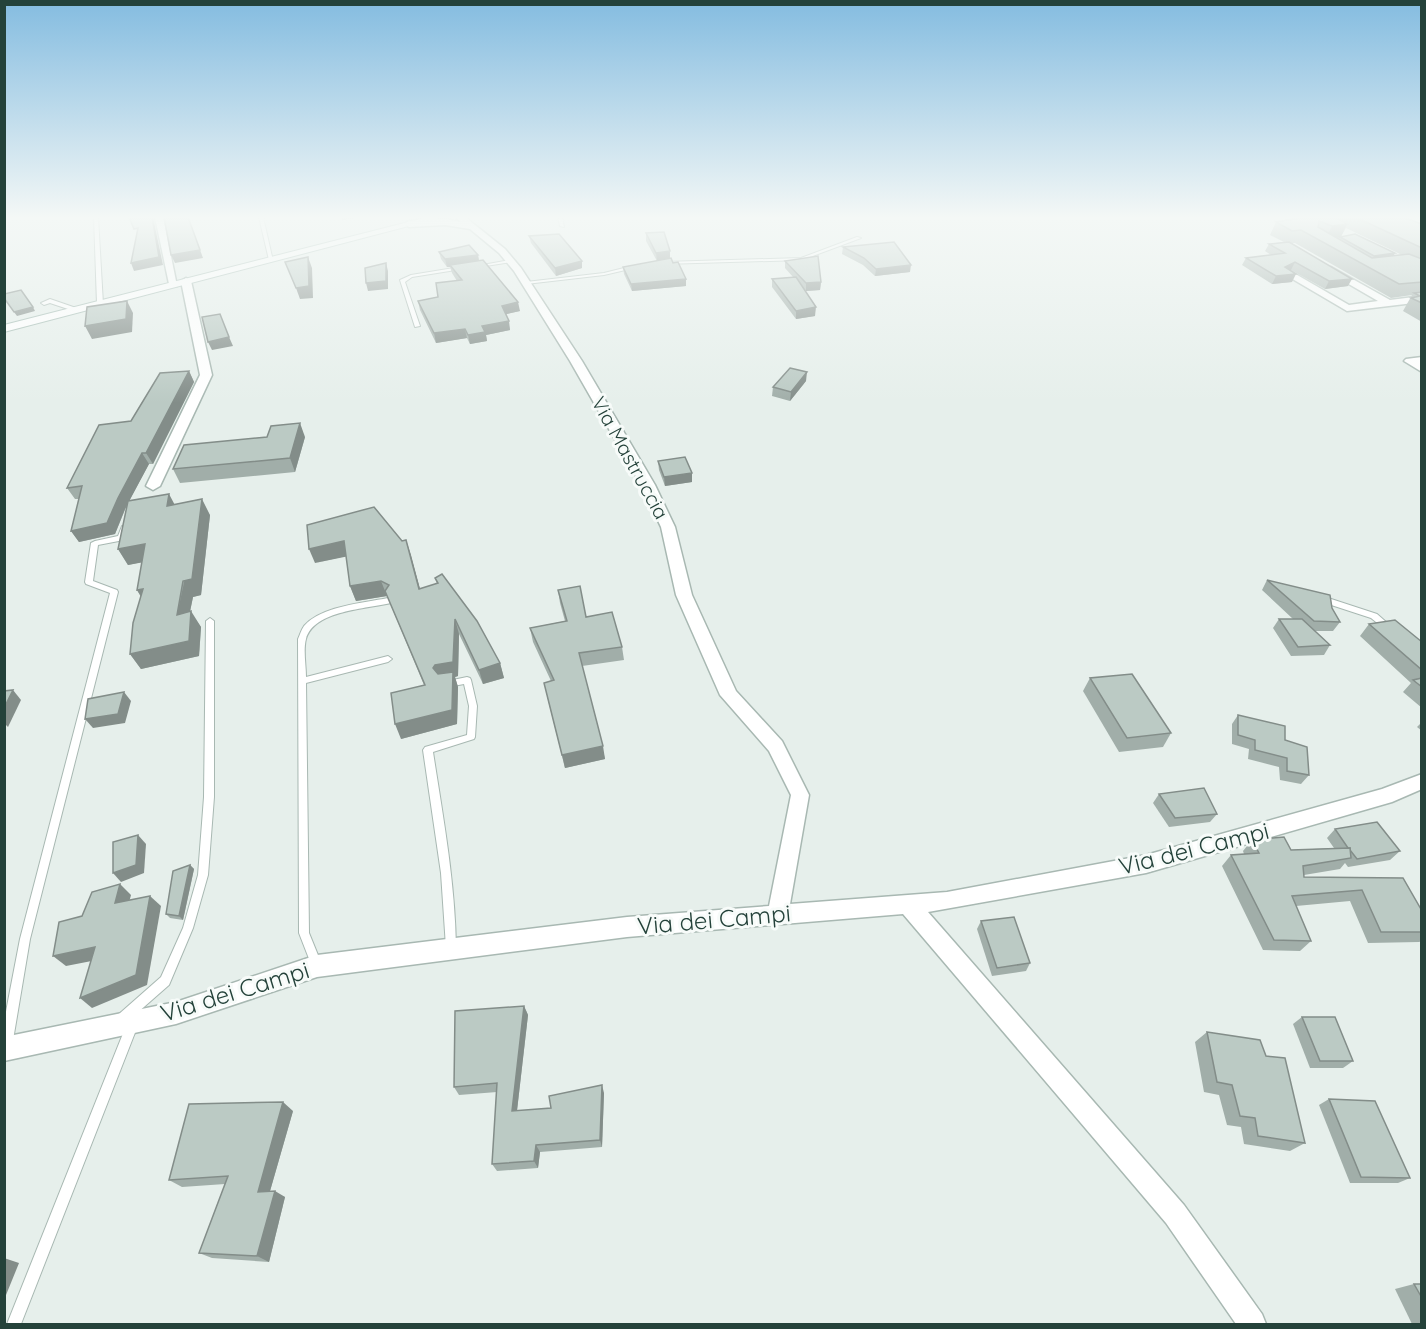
<svg xmlns="http://www.w3.org/2000/svg" width="1426" height="1329" viewBox="0 0 1426 1329" font-family="Quicksand,sans-serif">
<style>
.lines{fill:none;stroke-linecap:round;stroke-linejoin:round}
.service-casing{stroke:#a8b8b2;stroke-width:2}
.minor-casing{stroke:#a8b8b2;stroke-width:3}
.secondary-casing{stroke:#a4bbb3;stroke-width:2}
.service{fill:#fff;fill-rule:evenodd}
.minor{fill:#fff;fill-rule:evenodd}
.secondary{fill:#fff;fill-rule:evenodd}
.wall{fill:#a1aea9;fill-rule:evenodd}
.shaded-wall{fill:#838d89}
.building{fill:#bbcac4;stroke:#838d89;stroke-width:1.5}
.labels{text-anchor:middle;stroke-width:6;stroke-linejoin:round;paint-order:stroke}
.street-label{font-size:20px;fill:#24423a;stroke:#f7fbf9}
.near-street-label{font-size:24px;fill:#24423a;stroke:#f7fbf9}
</style>
<rect width="100%" height="100%" fill="#e6efeb"/>
<g class="lines">
<defs>
<g id="service">
<polygon points="94,217 98,217 103,304 100,306 97,304"/>
<polygon points="259,217 263,217 273,261 269,260"/>
<polygon points="558,217 562,217 564,227 560,226"/>
<polygon points="857,237 861,238 802,260 663,264 661,263 663,262 801,258"/>
<polygon points="510,260 512,260 512,262 479,267 477,266"/>
<polygon points="632,266 634,267 634,268 604,275 526,284 524,283 526,282 604,273"/>
<polygon points="460,267 462,268 462,269 412,277 405,282 420,326 415,327 400,280 411,275"/>
<polygon points="50,299 79,309 80,310 77,312 50,303 44,305 41,303"/>
<polygon points="122,526 126,526 128,528 124,540 98,545 93,581 117,590 118,592 30,939 12,1046 10,1050 6,1052 4,1051 4,1022 20,939 110,593 86,584 85,582 91,543 95,541 118,536"/>
<polygon points="1322,596 1377,614 1393,628 1392,630 1386,630 1371,618 1319,601 1318,599 1319,597"/>
<path d="M388,598L391,599L392,601L391,603C367,609 314,610 306,639C303,650 306,665 306,677L388,656L392,659L388,662L306,683L309,933L322,965L321,969L317,970L313,969L299,933L298,639C300,635 301,630 304,626C321,606 363,603 388,598Z"/>
<polygon points="210,618 214,621 214,797 208,875 193,928 169,985 128,1021 132,1019 136,1021 138,1025 21,1324 7,1324 128,1021 123,1024 119,1022 117,1018 119,1014 161,977 183,928 198,875 204,797 206,621"/>
<path d="M467,677L470,678L471,680L477,706L475,737L474,739L433,752C443,817 455,881 456,947L455,951L451,952L447,951L446,947L441,873L423,750L425,747L467,735L469,706L464,684L448,687L445,686L444,684L445,682L448,681Z"/>
</g>
<g id="minor">
<polygon points="155,217 163,217 177,286 169,284"/>
<polygon points="456,217 465,217 505,249 521,268 582,361 655,485 675,527 692,595 736,691 782,741 809,795 790,904 947,892 1146,855 1382,789 1422,774 1422,789 1392,802 1146,873 928,912 1184,1205 1262,1314 1266,1324 1236,1324 1166,1223 903,914 627,937 317,977 176,1024 4,1061 4,1037 176,1002 317,955 627,917 769,906 791,795 769,751 720,695 676,595 661,527 641,485 570,361 514,271 499,253 470,229 445,225 409,227 405,224 409,221 445,219 461,222"/>
<polygon points="1331,267 1390,300 1422,296 1422,302 1347,311 1284,274 1292,272 1349,305 1378,301 1328,272 1326,270"/>
<polygon points="186,278 191,281 212,375 160,486 153,490 146,486 200,375 181,281"/>
<polygon points="1422,357 1422,372 1404,361 1406,359"/>
</g>
<polygon id="secondary" points="428,217 443,217 4,332 4,325"/>
</defs>
<use href="#service" class="service-casing"/>
<use href="#minor" class="minor-casing"/>
<use href="#secondary" class="secondary-casing"/>
<use href="#service" class="service"/>
<use href="#minor" class="minor"/>
<use href="#secondary" class="secondary"/>
</g>
<g class="wall">
<path d="M1306,217H1402L1422,224V322L1403,311L1412,295L1391,298L1295,243H1292L1348,286L1325,289L1291,270H1290L1292,282L1272,284L1242,265L1246,258L1271,255L1265,251L1269,244L1284,242L1270,235L1276,222ZM1346,228L1402,255H1394L1341,236Z"/>
<polygon points="646,233 670,258 686,286 632,291 624,274 623,267 657,261 646,241"/>
<polygon points="529,236 582,261 582,268 556,276 531,243"/>
<polygon points="843,247 910,272 875,276 863,265 842,254"/>
<polygon points="439,252 478,255 479,260 520,311 506,314 510,330 486,335 487,341 470,344 467,338 436,343 420,310 418,301 438,297 457,281 452,273 450,267 447,267 441,259"/>
<polygon points="785,261 821,282 820,290 806,291 804,289 815,316 796,319 772,287 772,279 793,277 785,268"/>
<polygon points="189,371 194,382 153,464 149,464 129,501 175,504 210,515 201,595 193,597 190,612 201,627 199,656 141,669 130,654 141,597 137,590 142,562 128,565 118,549 127,505 115,534 79,542 71,531 79,499 75,499 67,488 131,421"/>
<polygon points="806,381 790,401 772,396 773,387"/>
<polygon points="267,437 305,437 295,472 180,483 173,469"/>
<polygon points="658,461 692,473 692,482 665,486 659,470"/>
<polygon points="406,540 420,589 437,584 435,578 500,663 504,678 483,684 459,634 458,676 455,677 458,687 457,724 401,739 424,685 387,596 356,601 350,586 346,556 315,563"/>
<polygon points="1267,580 1332,608 1340,622 1333,631 1315,631 1330,645 1324,655 1291,656 1273,628 1279,619 1293,619 1262,590"/>
<polygon points="558,590 586,617 622,647 624,660 582,666 605,759 565,768 547,696 551,681 533,642 530,628 565,621 560,603"/>
<polygon points="1369,624 1422,642 1422,708 1403,692 1411,683 1360,636"/>
<polygon points="1090,678 1171,733 1163,747 1119,752 1083,691"/>
<polygon points="1238,715 1285,740 1309,775 1301,784 1280,780 1279,767 1248,759 1249,749 1232,744 1232,724"/>
<polygon points="1422,722 1422,731 1417,727"/>
<polygon points="1159,794 1217,814 1210,822 1169,827 1153,803"/>
<polygon points="1335,829 1400,851 1390,860 1348,867 1345,863 1340,869 1304,875 1304,877 1403,878 1422,911 1422,941 1419,942 1368,943 1350,901 1296,906 1311,941 1300,951 1263,950 1222,866 1231,855 1244,854 1243,851 1252,840 1291,850 1334,848 1327,838"/>
<polygon points="190,865 194,869 183,920 170,918 166,914"/>
<polygon points="981,921 1030,963 1026,971 992,976 977,929"/>
<polygon points="524,1006 528,1015 517,1111 551,1108 604,1093 602,1147 540,1152 538,1168 497,1171 492,1164 497,1092 459,1095 454,1087"/>
<polygon points="1302,1017 1353,1061 1343,1068 1310,1068 1293,1024"/>
<polygon points="1207,1032 1266,1056 1305,1143 1290,1151 1244,1144 1241,1127 1227,1125 1219,1095 1204,1092 1195,1042"/>
<polygon points="1329,1099 1410,1178 1398,1183 1350,1183 1319,1105"/>
<polygon points="293,1111 270,1191 285,1197 269,1262 212,1258 199,1253 225,1184 182,1187 169,1180"/>
<polygon points="1414,1284 1422,1284 1422,1324 1412,1324 1395,1289"/>
</g>
<g class="shaded-wall">
<polygon points="152,217 153,217 163,265 134,271 131,263"/>
<polygon points="188,217 203,258 175,263 171,255"/>
<polygon points="341,217 363,217 342,220"/>
<polygon points="1347,224 1341,237 1326,239 1332,226"/>
<polygon points="670,251 670,258 657,261 656,253"/>
<polygon points="1395,253 1391,261 1369,264 1374,256"/>
<polygon points="478,255 479,262 450,265 450,267 447,267 445,259"/>
<polygon points="308,257 312,268 313,298 300,299 296,288"/>
<polygon points="582,261 582,268 556,276 555,268"/>
<polygon points="1295,262 1291,270 1282,275 1285,267"/>
<polygon points="386,263 388,271 388,289 368,291 366,283"/>
<polygon points="911,265 910,272 875,276 876,269"/>
<polygon points="1296,274 1292,282 1272,284 1276,276"/>
<polygon points="686,279 686,286 632,291 631,284"/>
<polygon points="1352,279 1348,286 1325,289 1329,281"/>
<polygon points="821,282 820,290 806,291 806,283"/>
<polygon points="127,301 133,313 132,332 92,339 85,326"/>
<polygon points="518,302 520,311 503,315 502,306"/>
<polygon points="33,307 35,311 17,316 14,312"/>
<polygon points="816,307 815,316 796,319 796,311"/>
<polygon points="509,321 510,330 486,335 487,341 470,344 468,335 482,326"/>
<polygon points="223,323 233,346 212,350 208,342"/>
<polygon points="465,329 467,338 436,343 434,333"/>
<polygon points="189,371 194,382 153,464 146,453"/>
<polygon points="807,372 806,381 790,401 791,392"/>
<polygon points="300,423 305,437 295,472 290,458"/>
<polygon points="142,453 149,464 125,509 115,534 79,542 71,531 118,498"/>
<polygon points="692,473 692,482 665,486 664,477"/>
<polygon points="169,494 177,509 167,506"/>
<polygon points="202,499 210,515 201,595 193,597 186,630 177,615"/>
<polygon points="406,540 411,555 424,604 419,589"/>
<polygon points="344,541 349,556 315,563 309,549"/>
<polygon points="145,544 155,560 128,565 118,549"/>
<polygon points="381,581 387,596 356,601 350,586"/>
<polygon points="143,589 147,606 137,590"/>
<polygon points="191,611 201,627 199,656 141,669 130,654"/>
<polygon points="455,619 459,634 458,676 455,677 458,687 457,724 401,739 395,724 440,680 433,668"/>
<polygon points="500,663 504,678 483,684 479,670"/>
<polygon points="13,690 21,700 8,727 4,723 4,708"/>
<polygon points="124,692 131,701 125,723 93,728 85,719"/>
<polygon points="603,746 605,759 565,768 562,755"/>
<polygon points="138,835 146,844 144,873 121,882 113,873"/>
<polygon points="190,865 194,869 183,920 179,916"/>
<polygon points="120,884 131,895 126,914 115,903"/>
<polygon points="150,896 161,906 147,985 92,1008 80,998"/>
<polygon points="95,947 107,958 66,966 53,956"/>
<polygon points="524,1006 528,1015 516,1119 512,1111"/>
<polygon points="602,1085 604,1093 602,1147 600,1140"/>
<polygon points="283,1102 293,1111 268,1198 258,1192"/>
<polygon points="536,1145 540,1152 538,1168 534,1161"/>
<polygon points="275,1191 285,1197 269,1262 257,1256"/>
<polygon points="4,1258 19,1263 4,1300"/>
</g>
<g class="building">
<polygon points="129,217 152,217 159,257 131,263 138,228 134,229"/>
<polygon points="164,217 188,217 200,250 171,255"/>
<polygon points="1306,217 1335,217 1347,224 1332,226 1319,221 1318,227 1372,258 1409,254 1422,259 1422,282 1399,284 1301,230 1292,231 1276,222"/>
<polygon points="1355,217 1402,217 1422,224 1422,248"/>
<polygon points="664,232 670,251 656,253 646,233"/>
<polygon points="559,234 582,261 555,268 529,236"/>
<polygon points="1355,234 1395,253 1374,256 1340,237"/>
<polygon points="894,242 911,265 876,269 864,258 843,247"/>
<polygon points="1289,242 1352,279 1329,281 1295,262 1285,267 1296,274 1276,276 1246,258 1285,253 1269,244"/>
<polygon points="469,245 478,255 445,259 439,252"/>
<polygon points="818,256 821,282 806,283 785,261"/>
<polygon points="308,257 309,286 296,288 285,262"/>
<polygon points="671,258 673,263 678,262 686,279 631,284 623,267"/>
<polygon points="483,260 518,302 502,306 509,321 482,326 485,332 468,335 465,329 434,333 418,301 438,297 436,283 462,280 450,265"/>
<polygon points="386,263 386,281 366,283 365,268"/>
<polygon points="796,277 816,307 796,311 772,279"/>
<polygon points="21,290 33,307 14,312 4,298 4,294"/>
<polygon points="1422,292 1422,303 1411,298 1420,296 1414,293"/>
<polygon points="127,301 126,319 85,326 87,307"/>
<polygon points="220,314 229,337 208,342 202,317"/>
<polygon points="790,368 807,372 791,392 773,387"/>
<polygon points="189,371 146,453 142,453 118,498 107,523 71,531 82,486 67,488 99,425 131,421 160,373"/>
<polygon points="300,423 290,458 173,469 184,445 267,437 271,426"/>
<polygon points="685,457 692,473 664,477 658,461"/>
<polygon points="169,494 167,506 202,499 192,579 183,581 177,615 191,611 189,641 130,654 133,623 143,589 137,590 145,544 118,549 128,501"/>
<polygon points="374,507 402,541 406,540 419,589 438,583 435,578 442,574 477,621 500,663 479,670 455,619 453,662 435,665 433,668 438,674 453,672 452,710 395,724 391,693 425,685 385,591 389,585 381,581 350,586 344,541 309,549 307,525"/>
<polygon points="1267,580 1330,595 1332,608 1340,622 1314,621"/>
<polygon points="580,586 586,617 612,612 622,647 579,653 603,746 562,755 544,683 554,680 530,628 567,621 558,590"/>
<polygon points="1279,619 1302,619 1330,645 1298,647"/>
<polygon points="1395,620 1422,642 1422,670 1369,624"/>
<polygon points="1132,674 1171,733 1127,738 1090,678"/>
<polygon points="1422,678 1422,687 1413,680"/>
<polygon points="13,690 4,708 4,691"/>
<polygon points="124,692 118,714 85,719 88,699"/>
<polygon points="1238,715 1285,726 1285,740 1307,747 1309,775 1287,771 1287,758 1255,750 1255,740 1238,735"/>
<polygon points="1204,788 1217,814 1175,818 1159,794"/>
<polygon points="1377,822 1400,851 1357,859 1350,850 1350,848 1348,848 1335,829"/>
<polygon points="138,835 136,865 113,873 113,842"/>
<polygon points="1284,837 1291,850 1350,848 1351,858 1303,866 1304,877 1403,878 1422,911 1422,932 1381,932 1362,890 1292,896 1311,941 1274,940 1231,855 1259,853 1252,840"/>
<polygon points="190,865 179,916 166,914 173,871"/>
<polygon points="120,884 115,903 150,896 136,975 80,998 95,947 53,956 59,922 82,916 92,892"/>
<polygon points="1014,917 1030,963 997,968 981,921"/>
<polygon points="524,1006 512,1111 551,1108 549,1096 602,1085 600,1140 536,1145 534,1161 492,1164 497,1083 454,1087 455,1011"/>
<polygon points="1302,1017 1335,1017 1353,1061 1320,1061"/>
<polygon points="1207,1032 1260,1040 1266,1056 1285,1058 1305,1143 1258,1136 1255,1118 1240,1116 1232,1085 1217,1082"/>
<polygon points="1329,1099 1375,1101 1410,1178 1361,1177"/>
<polygon points="283,1102 258,1192 275,1191 257,1256 199,1253 228,1176 169,1180 189,1104"/>
<polygon points="1414,1284 1422,1284 1422,1298"/>
</g>
<linearGradient id="sky" x2="0" y2="1"><stop stop-color="#84bce0"/><stop offset="0.54" stop-color="#f4f8f6"/><stop offset="1" stop-color="#f4f8f6" stop-opacity="0"/></linearGradient>
<rect width="1426" height="403" fill="url(#sky)"/>
<g class="labels">
<g class="street-label">
<text transform="translate(630 458) rotate(61)" y="7">Via Mastruccia</text>
</g>
<g class="near-street-label">
<text transform="translate(1194 849) rotate(-14)" y="8">Via dei Campi</text>
<text transform="translate(714 920) rotate(-5)" y="8">Via dei Campi</text>
<text transform="translate(235 992) rotate(-17)" y="8">Via dei Campi</text>
</g>
</g>
<rect width="1426" height="1329" fill="none" stroke="#24423a" stroke-width="12"/>
</svg>
